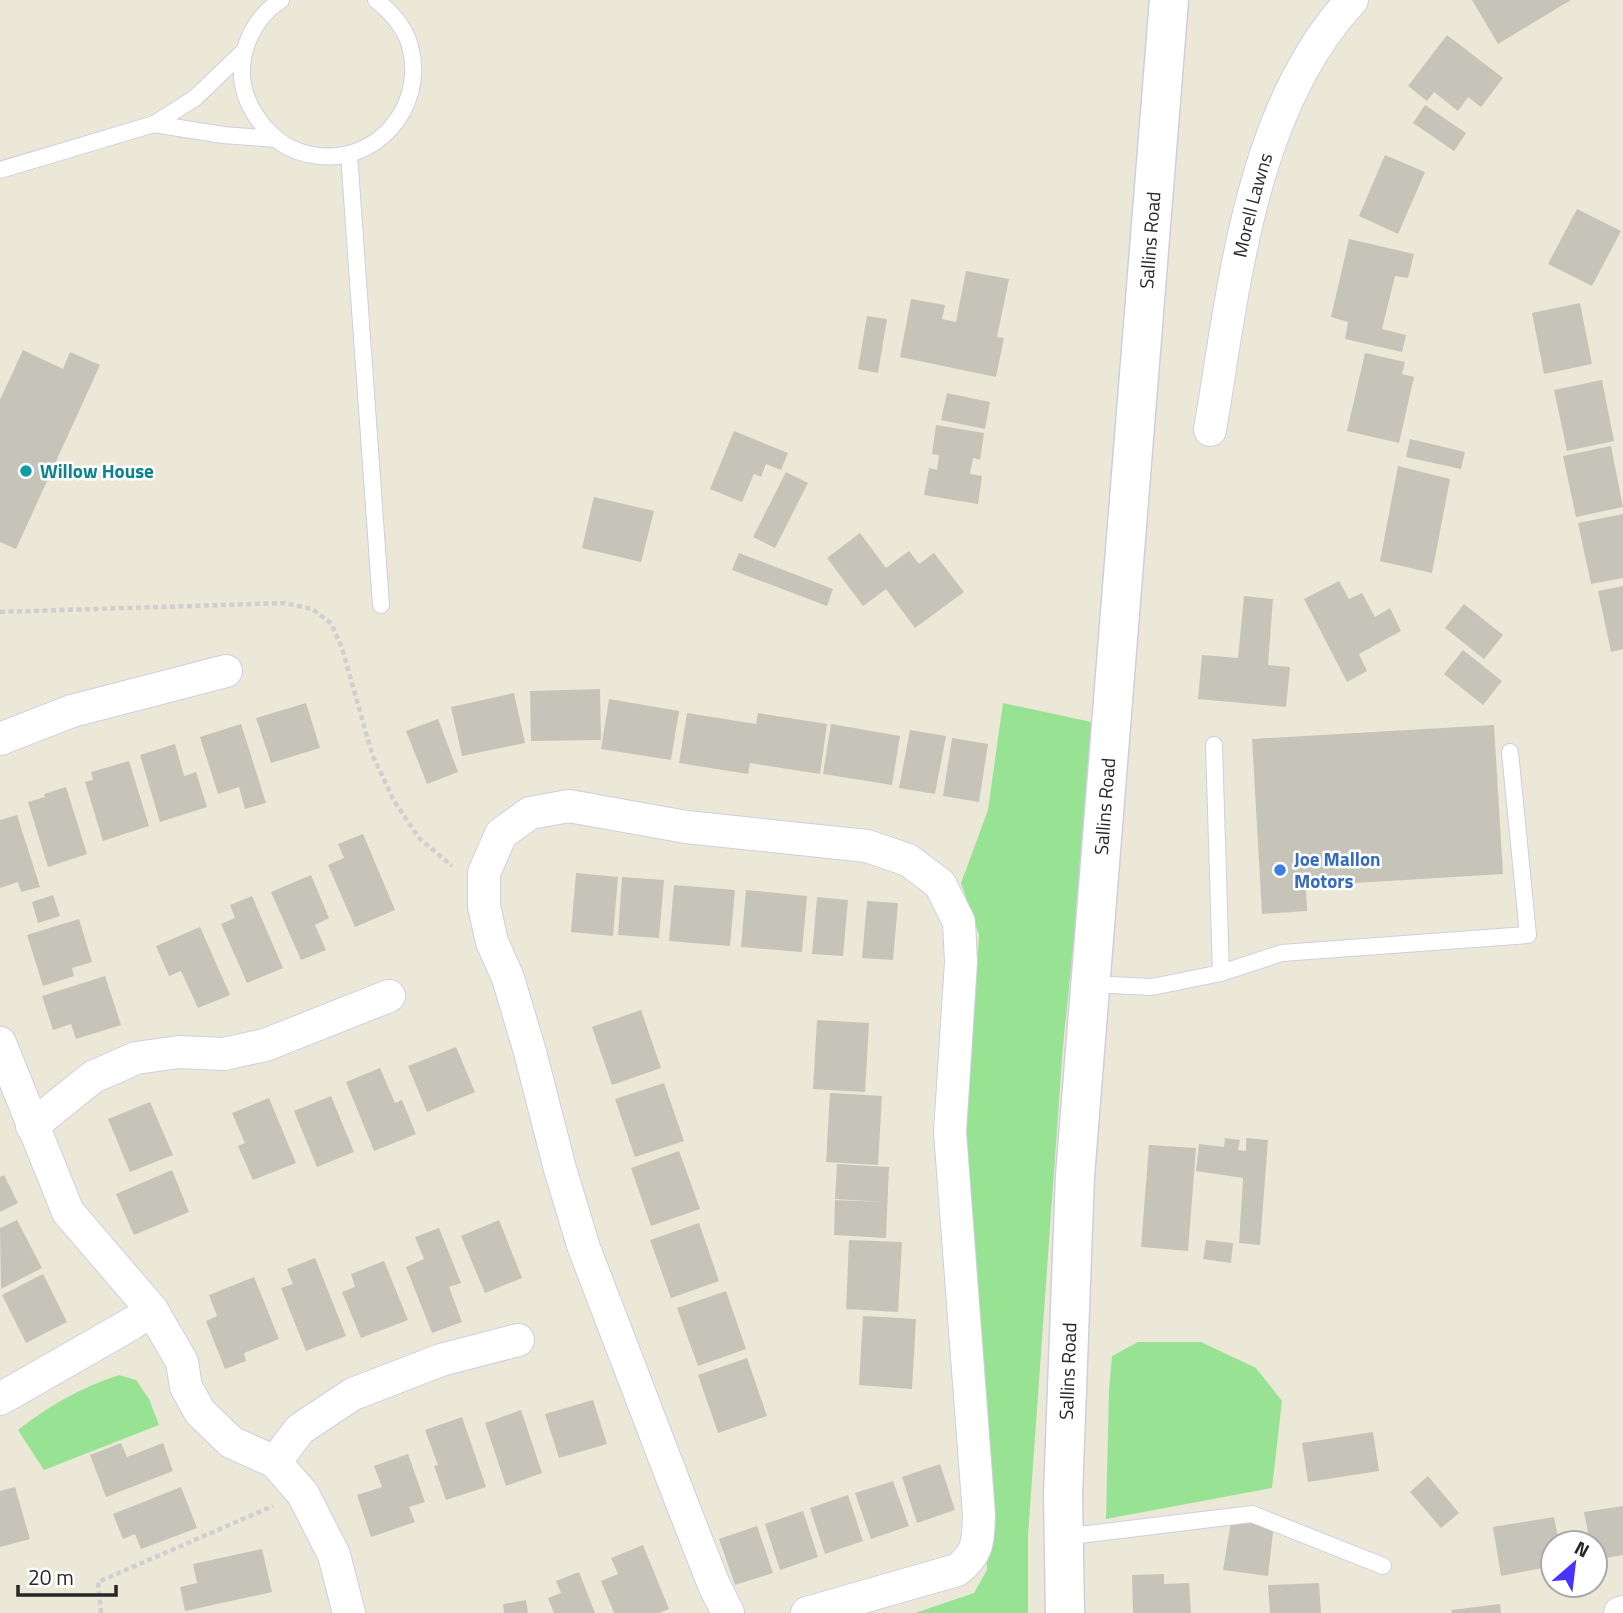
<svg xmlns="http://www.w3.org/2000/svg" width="1623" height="1613" viewBox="0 0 1623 1613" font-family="'Titillium Web',sans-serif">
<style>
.grass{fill:#98e393}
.building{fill:#c6c4b8}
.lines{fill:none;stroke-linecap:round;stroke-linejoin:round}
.service-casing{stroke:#cfcee1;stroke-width:18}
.minor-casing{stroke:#cfcee1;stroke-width:34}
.secondary-casing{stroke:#cfcee1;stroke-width:41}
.path{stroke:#cfcfcf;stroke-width:4.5;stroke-dasharray:5 3.5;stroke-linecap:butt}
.service{stroke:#fff;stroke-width:16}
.minor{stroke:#fff;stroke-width:32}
.secondary{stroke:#fff;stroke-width:38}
.culture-dot{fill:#0f9aa8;stroke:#fff;stroke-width:2.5}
.shop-dot{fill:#3f7fe0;stroke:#fff;stroke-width:2.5}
.labels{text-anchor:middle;stroke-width:5;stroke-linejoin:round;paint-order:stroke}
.street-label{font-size:19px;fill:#272727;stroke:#fff}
.culture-label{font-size:19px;font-weight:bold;fill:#0d838f;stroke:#fff;text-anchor:start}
.shop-label{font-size:19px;font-weight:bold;fill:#366cbe;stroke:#fff;text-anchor:start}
</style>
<rect width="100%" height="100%" fill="#ebe8d8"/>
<g class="grass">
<polygon points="1003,703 1096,723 1063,1046 1028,1535 1028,1613 915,1613 974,1593 987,1570 976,1339 963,1177 979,935 961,883 988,810"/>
<polygon points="1138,1342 1201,1342 1256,1368 1282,1401 1272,1488 1106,1519 1109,1390 1112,1356"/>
<path d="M119,1375L136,1380L149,1399L159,1425L44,1470L18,1430C50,1405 80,1388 119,1375Z"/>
</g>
<g class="building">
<polygon points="1472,0 1571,0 1498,44"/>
<polygon points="1447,35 1503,78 1481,107 1468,97 1458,111 1434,92 1427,101 1408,86"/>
<polygon points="1425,105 1466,133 1454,151 1413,123"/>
<polygon points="1385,155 1425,172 1398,234 1359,216"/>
<polygon points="1577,209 1621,231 1592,286 1548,264"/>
<polygon points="1349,239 1414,254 1408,278 1395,276 1382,329 1406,335 1402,352 1345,339 1348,322 1331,317"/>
<polygon points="966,271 1009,279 997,337 1004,338 996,377 900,357 911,299 945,305 942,319 956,322"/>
<polygon points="1580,303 1592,364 1544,374 1532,313"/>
<polygon points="867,316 887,319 878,373 858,369"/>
<polygon points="23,350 63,369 70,352 100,365 16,549 0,542 0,400"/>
<polygon points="1365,353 1405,362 1402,374 1414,377 1399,443 1347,431"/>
<polygon points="1602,380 1614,441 1567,451 1554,390"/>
<polygon points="947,393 990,402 985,429 941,420"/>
<polygon points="936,425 984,433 980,460 973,458 970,474 982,476 978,504 924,495 929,468 937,470 939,455 932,454"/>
<polygon points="734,431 788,453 781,470 766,464 761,477 754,474 742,502 710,489"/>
<polygon points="1410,439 1465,452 1461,469 1406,457"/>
<polygon points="1611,446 1623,507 1576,517 1563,456"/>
<polygon points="1398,466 1450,479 1432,573 1380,561"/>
<polygon points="786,472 808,483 775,548 753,537"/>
<polygon points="594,497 654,511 641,562 582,548"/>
<polygon points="1623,514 1623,578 1591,584 1578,523"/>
<polygon points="860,533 886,568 909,551 919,564 934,553 964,592 915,628 886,589 863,606 827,558"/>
<polygon points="739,553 833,589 827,606 732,570"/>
<polygon points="1339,581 1349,599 1362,593 1375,617 1390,608 1401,631 1359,654 1367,671 1347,682 1304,599"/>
<polygon points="1623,586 1623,649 1611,652 1598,591"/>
<polygon points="1244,596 1273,599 1268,665 1290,667 1286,707 1198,699 1202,655 1238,658"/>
<polygon points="1464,604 1503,635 1484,659 1445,628"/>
<polygon points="1463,650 1502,681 1483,705 1444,674"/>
<polygon points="600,689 601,740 531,741 530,691"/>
<polygon points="514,693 525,743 462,756 451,707"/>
<polygon points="609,699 679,711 671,760 601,749"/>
<polygon points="306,703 320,748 271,763 256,718"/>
<polygon points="687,713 756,724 758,713 827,724 820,774 750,763 748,774 679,763"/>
<polygon points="438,719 458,772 427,784 406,731"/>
<polygon points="241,724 266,803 245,809 239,787 218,794 200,737"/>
<polygon points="831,724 900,736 892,785 823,774"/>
<polygon points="1494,725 1503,874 1306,886 1307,911 1262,914 1252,739"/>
<polygon points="910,730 946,736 935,794 899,788"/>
<polygon points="952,738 988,744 979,802 943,796"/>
<polygon points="175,744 184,776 196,772 207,807 160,822 140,755"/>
<polygon points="129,761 149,826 103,841 85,782 93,780 91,772"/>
<polygon points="66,787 87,854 48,867 28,802 45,797 44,794"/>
<polygon points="17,815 40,887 21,892 18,882 0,888 0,820"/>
<polygon points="363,834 395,910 355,927 328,865 344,858 338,844"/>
<polygon points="576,873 618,877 613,936 571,932"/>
<polygon points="311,875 329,918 315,925 326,950 301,960 271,892"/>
<polygon points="622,877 664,880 659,938 618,935"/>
<polygon points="674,885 735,890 730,946 669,941"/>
<polygon points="746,890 807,896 802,952 741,947"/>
<polygon points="53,895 60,916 38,923 32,902"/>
<polygon points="252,896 283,968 247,983 221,924 235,918 230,905"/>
<polygon points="817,897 848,900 843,956 812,954"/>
<polygon points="867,901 898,903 893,960 862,958"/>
<polygon points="79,919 92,962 72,968 74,976 43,986 27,935"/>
<polygon points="200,927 230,995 198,1008 181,971 169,976 156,946"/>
<polygon points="105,976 121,1025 76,1039 71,1024 53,1030 42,996"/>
<polygon points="641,1010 661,1068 612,1085 592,1027"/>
<polygon points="817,1020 869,1023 865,1092 813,1089"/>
<polygon points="456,1047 475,1092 427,1112 408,1066"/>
<polygon points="380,1068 395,1103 402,1100 416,1134 374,1151 346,1082"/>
<polygon points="664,1083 684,1141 635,1157 615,1099"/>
<polygon points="830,1093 882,1096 878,1165 826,1162"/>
<polygon points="331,1096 354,1152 317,1167 294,1111"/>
<polygon points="269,1098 296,1163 253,1180 238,1146 245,1143 232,1113"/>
<polygon points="150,1102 173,1155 130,1172 108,1119"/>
<polygon points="1225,1138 1240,1140 1238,1150 1246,1151 1246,1138 1268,1140 1260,1245 1239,1243 1243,1178 1196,1171 1199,1144 1224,1147"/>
<polygon points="1149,1145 1196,1148 1188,1251 1141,1247"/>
<polygon points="679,1151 700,1209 651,1226 631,1168"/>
<polygon points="837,1164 889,1167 886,1238 834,1235 835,1200 883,1202 835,1199"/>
<polygon points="172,1170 189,1212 134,1235 116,1194"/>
<polygon points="4,1175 18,1203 0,1212 0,1177"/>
<polygon points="17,1220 42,1268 1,1289 0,1228"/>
<polygon points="499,1220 522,1278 485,1293 461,1236"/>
<polygon points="699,1223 719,1281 671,1298 650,1240"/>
<polygon points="439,1228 461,1283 449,1287 462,1322 432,1333 406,1267 424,1259 415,1237"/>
<polygon points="849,1240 902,1242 898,1312 846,1309"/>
<polygon points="1206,1240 1233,1243 1231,1263 1203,1259"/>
<polygon points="315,1258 346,1336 306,1351 281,1288 293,1284 287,1269"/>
<polygon points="384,1261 408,1320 361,1338 342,1292 355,1287 351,1274"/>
<polygon points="43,1274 67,1322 26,1343 2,1295"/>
<polygon points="254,1277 279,1339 244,1353 246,1361 225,1369 206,1321 217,1316 209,1295"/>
<polygon points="726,1291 746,1349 698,1366 677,1308"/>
<polygon points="863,1316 916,1319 912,1389 859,1385"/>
<polygon points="747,1358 767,1416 718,1433 698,1375"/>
<polygon points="593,1400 607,1444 559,1458 545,1414"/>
<polygon points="521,1410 542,1473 506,1486 485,1423"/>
<polygon points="462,1417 486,1487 446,1500 434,1466 438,1465 425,1430"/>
<polygon points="1373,1432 1379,1471 1308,1482 1302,1443"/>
<polygon points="121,1443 127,1457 163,1443 173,1471 106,1497 90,1455"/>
<polygon points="408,1454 425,1502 409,1507 415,1522 371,1537 357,1495 382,1487 374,1466"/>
<polygon points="940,1464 955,1510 917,1523 902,1477"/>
<polygon points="1428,1476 1459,1513 1441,1528 1410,1492"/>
<polygon points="893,1481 909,1526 871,1539 855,1493"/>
<polygon points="15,1487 30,1539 0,1547 0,1491"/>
<polygon points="181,1487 197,1528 141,1549 135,1534 123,1539 113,1514"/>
<polygon points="848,1495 863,1541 825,1554 810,1508"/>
<polygon points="1623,1506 1623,1555 1595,1560 1595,1543 1590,1543 1584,1512"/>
<polygon points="803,1511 818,1557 780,1570 765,1524"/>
<polygon points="1554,1517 1559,1543 1553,1543 1553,1566 1501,1576 1493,1527"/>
<polygon points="1231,1521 1274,1524 1268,1576 1223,1570"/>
<polygon points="757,1526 773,1573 735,1585 719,1539"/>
<polygon points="643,1545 669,1609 659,1613 614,1613 601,1581 618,1574 611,1558"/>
<polygon points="262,1549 272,1592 185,1611 180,1587 197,1583 193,1564"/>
<polygon points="579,1572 595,1613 554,1613 548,1598 561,1593 556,1581"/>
<polygon points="1164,1574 1164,1584 1189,1583 1191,1613 1133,1613 1132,1575"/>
<polygon points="1319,1583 1321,1613 1270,1613 1268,1585"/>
<polygon points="526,1600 528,1613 504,1613 503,1604"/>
<polygon points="1500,1604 1501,1613 1452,1613 1451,1610"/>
</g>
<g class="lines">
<defs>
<g id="service">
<path d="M281,0C256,16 240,47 242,77C244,99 255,118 270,133C281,145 296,152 312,155C374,167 427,108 410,46C405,27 391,12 376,0"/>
<polyline points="154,124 223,135 276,139"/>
<polyline points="349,154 381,605"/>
<polyline points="0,170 154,124 195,98 244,51"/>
<polyline points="1214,745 1221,973"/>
<polyline points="1091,984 1152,987 1221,973 1282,953 1528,935 1510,752"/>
<polyline points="1063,1537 1252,1514 1383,1566"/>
</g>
<g id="minor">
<path id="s1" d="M1210,430C1234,288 1250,109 1352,0"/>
<polyline points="0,739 72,711 226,671"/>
<polyline points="0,1043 68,1212 152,1310 182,1362 186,1387 200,1412 231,1442 275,1462 303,1494 334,1555 349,1613"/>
<polyline points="32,1126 93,1077 136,1058 179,1052 224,1054 265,1045 389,996"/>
<polyline points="0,1399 131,1324 152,1310"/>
<polyline points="275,1462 300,1429 353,1394 441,1360 518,1340"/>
<path d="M728,1613L714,1585L683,1506L584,1248L560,1169L530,1052L508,978L492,942L484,906V873L501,834L530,813L569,806L686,827L867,846L908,860L940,884L959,922L961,962L950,1132L979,1515C978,1541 979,1553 957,1570L807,1613"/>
<polyline points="1620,1613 1623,1612"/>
</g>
<g id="secondary">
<path id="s2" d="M1065,1613L1063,1495L1075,1176L1169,0"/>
</g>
</defs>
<use href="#service" class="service-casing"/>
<use href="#minor" class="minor-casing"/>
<use href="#secondary" class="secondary-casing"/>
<g class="path">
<polyline points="0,612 285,603 312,609 331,623 342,648 372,754 394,801 419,838 452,866"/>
<polyline points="101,1613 98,1582 273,1506"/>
</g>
<use href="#service" class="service"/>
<use href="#minor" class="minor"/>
<use href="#secondary" class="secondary"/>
</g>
<circle class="culture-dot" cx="26" cy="471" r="7"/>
<circle class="shop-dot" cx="1280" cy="870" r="7"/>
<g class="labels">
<g class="street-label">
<text dy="7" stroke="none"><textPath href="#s1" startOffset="229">Morell Lawns</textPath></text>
<text dy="7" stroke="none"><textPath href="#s2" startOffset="1376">Sallins Road</textPath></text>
<text dy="7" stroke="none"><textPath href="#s2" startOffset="808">Sallins Road</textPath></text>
<text dy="7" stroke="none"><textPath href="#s2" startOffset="242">Sallins Road</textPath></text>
</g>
<g class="culture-label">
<text x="40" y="478">Willow House</text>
</g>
<g class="shop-label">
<text x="1294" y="866">Joe Mallon<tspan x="1294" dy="22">Motors</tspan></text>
</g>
</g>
<g transform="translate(1574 1564) rotate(28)"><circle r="33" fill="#ffffff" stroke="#a9a9a9" stroke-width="2"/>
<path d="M0-5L12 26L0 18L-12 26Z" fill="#4633fd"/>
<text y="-10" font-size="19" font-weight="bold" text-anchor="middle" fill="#272727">N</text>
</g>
<path d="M18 1585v10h98v-10" fill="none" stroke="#272727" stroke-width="3.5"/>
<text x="28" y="1585" font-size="21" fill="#272727" stroke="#ffffff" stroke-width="5" paint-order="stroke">20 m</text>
</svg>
